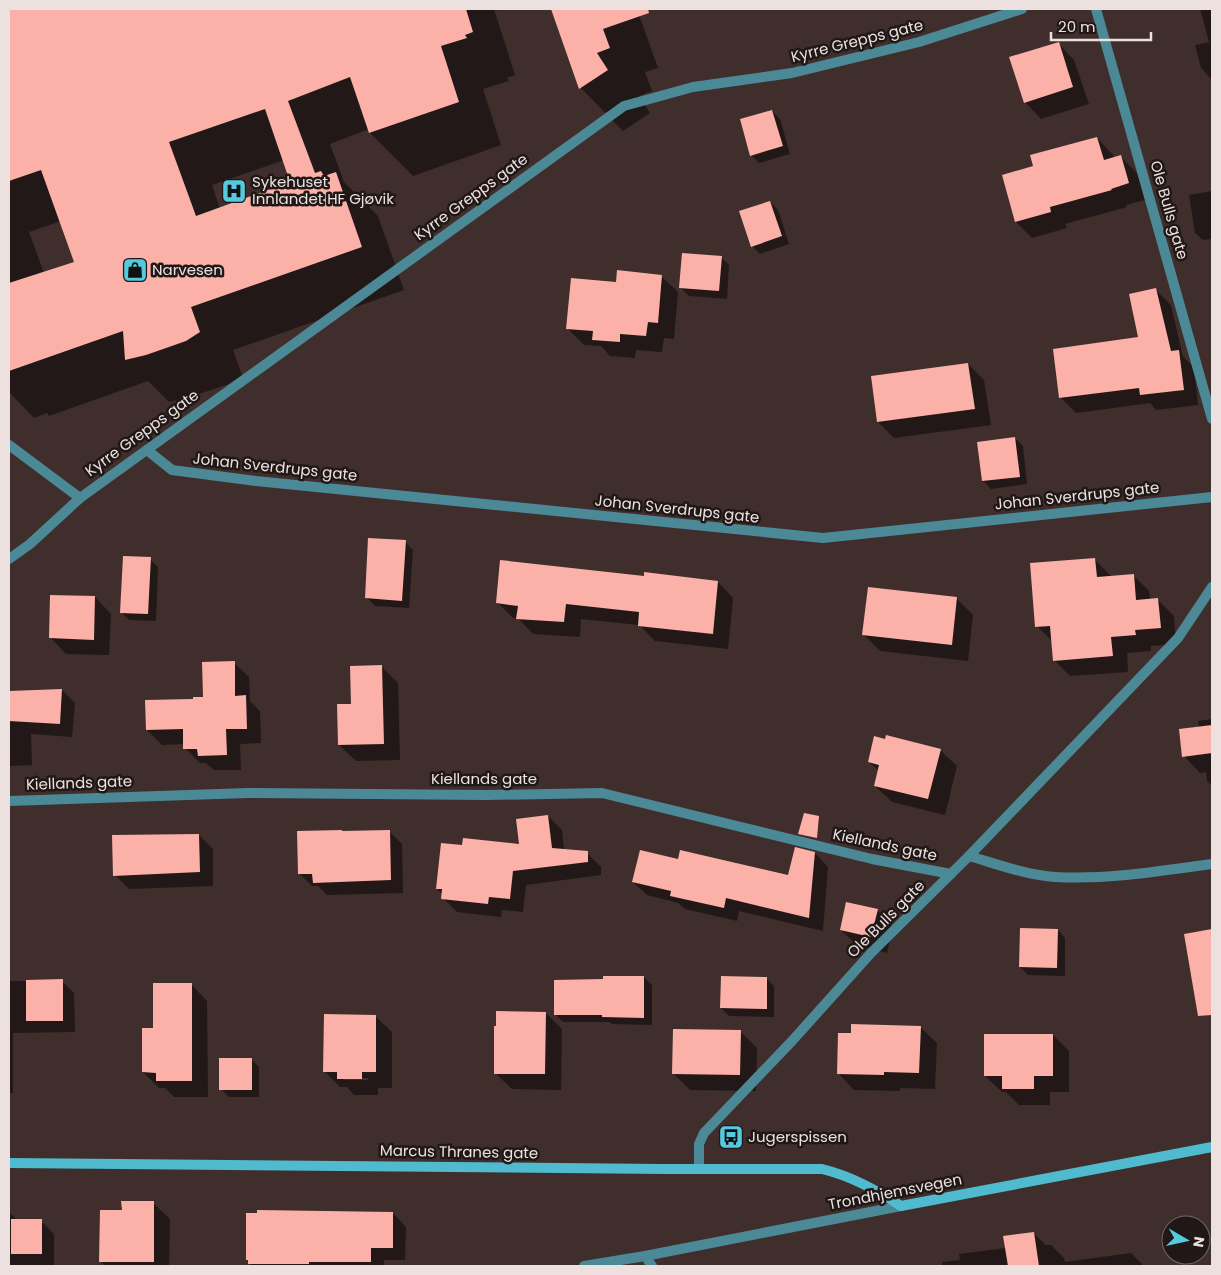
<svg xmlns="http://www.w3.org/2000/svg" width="1221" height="1275" viewBox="0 0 1221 1275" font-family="Poppins,sans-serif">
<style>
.shadow{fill:#0007;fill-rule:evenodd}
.building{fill:#fbb1a8;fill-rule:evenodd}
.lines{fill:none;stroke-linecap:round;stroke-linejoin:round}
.street{stroke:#4c8996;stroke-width:10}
.secondary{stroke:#50bace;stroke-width:10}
.labels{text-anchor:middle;stroke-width:5;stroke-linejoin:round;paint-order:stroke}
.street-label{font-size:15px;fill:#ede1e0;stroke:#201817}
.poi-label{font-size:15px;fill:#ede1e0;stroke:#201817;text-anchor:start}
</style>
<rect width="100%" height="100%" fill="#3f2e2c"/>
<g class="shadow">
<path d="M9,9H494L515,75L507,78L509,81L483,89L501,145L413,176L370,133L369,129L330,144L344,182L378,216L404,290L233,350L242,375L229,384L190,397L169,402L148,381L49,416L47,413L34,418L9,392ZM284,160L291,183L220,209L212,185ZM61,221L76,263L44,273L29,232Z"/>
<polygon points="552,9 637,9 658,68 645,72 652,91 639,96 650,113 623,131 581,88"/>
<polygon points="1200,9 1212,9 1212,80 1201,68 1195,45 1209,42"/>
<polygon points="1058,43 1074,60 1089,104 1041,119 1025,102"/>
<polygon points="772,111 780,119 790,154 759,163 751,155"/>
<polygon points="1097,138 1113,155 1114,158 1121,157 1137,173 1145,200 1126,205 1127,207 1065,224 1067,228 1032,238 1016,222"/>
<polygon points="1212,191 1212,239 1203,240 1195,233 1189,195"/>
<polygon points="770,202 778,210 789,244 760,254 752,246"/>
<polygon points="721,257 729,265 727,299 689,296 681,288"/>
<polygon points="661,276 678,292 674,339 664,338 662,352 636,350 635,358 610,356 601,346 584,345 568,329 617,283"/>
<polygon points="1156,290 1171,305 1183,357 1194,367 1198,405 1156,410 1150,403 1076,413 1060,397 1139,339"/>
<polygon points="968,364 984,380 991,425 894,438 878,422 872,377"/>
<polygon points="1015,438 1023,446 1027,484 991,489 983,481"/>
<polygon points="405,542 413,550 409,608 375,606 367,598"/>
<polygon points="150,559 158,567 156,621 129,620 121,612"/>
<polygon points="1095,560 1111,576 1133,575 1149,591 1150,600 1157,599 1174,616 1176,644 1151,646 1151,651 1127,653 1128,672 1070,676 1054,660 1053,642 1037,626"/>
<polygon points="645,577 718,582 733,598 728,649 655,641 639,625 581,619 580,637 533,634 519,619 513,618 498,603"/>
<polygon points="95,597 111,614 109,655 66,654 50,637"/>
<polygon points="956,598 973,615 968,661 880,651 864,635"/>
<polygon points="234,663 249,677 250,701 260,711 261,743 240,744 241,770 214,770 206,763 200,763 185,748 184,744 162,745 147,730 194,700 205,698"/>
<polygon points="382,667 398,683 400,760 356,761 339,745 352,705"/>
<polygon points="62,690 75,703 72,737 31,734 32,765 9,766 9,692"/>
<polygon points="1212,719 1212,786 1207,781 1206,772 1200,773 1184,756 1199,728 1198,721"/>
<polygon points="940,750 957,766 945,815 892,802 875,786 879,771 869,762"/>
<polygon points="548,816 562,830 564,850 587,853 601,867 601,875 526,885 523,912 502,910 501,917 457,912 443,898 443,895 437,889 463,846 520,845"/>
<polygon points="389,831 402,844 403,893 327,895 318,886 312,886 299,873"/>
<polygon points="199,835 213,849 213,886 129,889 115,875"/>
<polygon points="815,853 828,867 823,931 739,911 737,921 685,909 678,903 647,895 633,882 679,860 789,877"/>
<polygon points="877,910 893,927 887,953 858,946 841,930"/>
<polygon points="1058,930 1065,938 1065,976 1028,975 1020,967"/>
<polygon points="1212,931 1212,994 1209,995 1185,935"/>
<polygon points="644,977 652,985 652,1025 612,1024 609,1022 563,1022 555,1014"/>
<polygon points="766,978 774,986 774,1017 729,1016 721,1008"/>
<polygon points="9,981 62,981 74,993 75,1032 13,1033 13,1093 9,1093"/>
<polygon points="191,984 207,1001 208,1097 174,1097 165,1088 159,1088 143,1072 154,1029"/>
<polygon points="546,1013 562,1029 561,1090 512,1089 495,1073"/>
<path d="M375,1016L392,1032V1088H378V1095H354L347,1087H340L324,1071ZM341,1078H368V1080H344Z"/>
<polygon points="920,1027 937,1043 935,1089 900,1088 900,1091 854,1090 838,1073 852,1034"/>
<polygon points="740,1031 757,1048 756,1091 690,1090 674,1074"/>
<polygon points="1053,1035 1069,1051 1069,1092 1050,1092 1050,1105 1019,1105 1006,1092 1002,1092 985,1076"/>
<polygon points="251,1059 259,1067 259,1097 229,1097 221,1089"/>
<polygon points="153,1203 170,1219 169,1266 105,1266 101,1262 123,1211"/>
<polygon points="9,1212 18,1221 41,1221 54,1234 54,1266 9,1266"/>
<polygon points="393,1213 406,1227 405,1260 384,1260 384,1266 252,1266 247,1259"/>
<polygon points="1033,1233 1046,1245 1051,1245 1064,1258 1065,1262 1131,1253 1144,1266 943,1266 942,1262 960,1260 959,1254 1006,1248"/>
</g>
<g class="building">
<path d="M9,9H466L473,32L465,35L467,38L441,46L459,102L369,133L350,77L288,101L315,173L321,171L324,176L336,172L362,247L191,307L200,332L186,341L146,355L125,360L123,331L9,371V283L74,262L41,170L9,181ZM265,109L290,182L196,216L169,142Z"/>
<polygon points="551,9 648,9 649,13 603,29 610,48 597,53 608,70 579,89"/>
<polygon points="1059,42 1073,87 1024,103 1009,57"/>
<polygon points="772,110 783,146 750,156 740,119"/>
<polygon points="1097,137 1104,160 1121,155 1129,183 1111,189 1112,190 1050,207 1051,212 1015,222 1002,175 1033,166 1030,155"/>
<polygon points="770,201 782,236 751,247 739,211"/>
<polygon points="682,253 722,256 719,291 679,288"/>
<polygon points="617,270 662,275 658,323 648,322 646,336 620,334 620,342 592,340 593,331 566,329 571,278 616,282"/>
<polygon points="1156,288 1171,351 1179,350 1184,390 1140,395 1139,388 1059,398 1053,349 1138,337 1129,294"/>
<polygon points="968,363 975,409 877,422 871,376"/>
<polygon points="1015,437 1020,477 982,481 977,442"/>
<polygon points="368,538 406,540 402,601 365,598"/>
<polygon points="123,556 151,557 148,614 120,613"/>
<polygon points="1095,558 1097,577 1134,574 1136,600 1158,598 1161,628 1135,630 1136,635 1111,637 1113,656 1053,661 1050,626 1035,627 1030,563"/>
<polygon points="500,560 644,576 644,572 718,581 713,634 638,626 639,612 566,604 564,622 516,619 518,606 496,603"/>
<polygon points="868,587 957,597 952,645 862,635"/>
<polygon points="50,595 95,596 94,640 49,638"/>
<polygon points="235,661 235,696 246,695 247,729 226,729 227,755 198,756 197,749 183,749 183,729 146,730 145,700 193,699 193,697 203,697 202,662"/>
<polygon points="382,665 384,744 338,745 337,704 351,704 350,666"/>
<polygon points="62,689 60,724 9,721 9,691"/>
<polygon points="1212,725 1212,753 1182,757 1179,729"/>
<polygon points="886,735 941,749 928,799 874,786 879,765 868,762 874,736 885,739"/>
<polygon points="804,813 819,816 817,838 798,834"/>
<polygon points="548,815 552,848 588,851 588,862 513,871 510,899 489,897 488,904 441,899 442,889 436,889 441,843 462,845 463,838 519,844 516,819"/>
<polygon points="342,830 342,831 390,830 391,880 313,883 312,874 298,874 297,831"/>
<polygon points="199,834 200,872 113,876 112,835"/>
<polygon points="795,847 815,852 809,918 726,898 724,908 670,896 671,891 632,882 640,850 678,859 680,850 788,875"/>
<polygon points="846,902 878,909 871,937 840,930"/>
<polygon points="1020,928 1058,929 1057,968 1019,967"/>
<polygon points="1212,929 1212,1015 1198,1016 1184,934"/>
<polygon points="603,976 644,976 644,1018 602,1017 602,1015 554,1015 554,980 603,979"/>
<polygon points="721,976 767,977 767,1009 720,1008"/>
<polygon points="63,979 63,1021 26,1021 26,980"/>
<polygon points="153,983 192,983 192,1081 156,1081 156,1073 142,1072 142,1028 153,1028"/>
<polygon points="496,1011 546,1012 545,1074 494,1074 494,1026 496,1026"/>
<polygon points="324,1014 376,1015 376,1072 362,1072 362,1079 337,1079 337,1072 323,1072"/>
<polygon points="851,1024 921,1026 919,1073 884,1072 884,1075 837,1074 838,1033 851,1033"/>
<polygon points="673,1029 741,1030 740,1075 672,1074"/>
<polygon points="984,1034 1053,1034 1053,1076 1034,1076 1034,1089 1002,1089 1002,1076 984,1076"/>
<rect x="219" y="1058" width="33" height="32"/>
<polygon points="121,1201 154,1201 154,1262 99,1262 100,1210 122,1210"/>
<polygon points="257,1210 393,1212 393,1248 371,1248 371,1262 309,1262 309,1264 248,1264 248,1260 246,1260 246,1213 257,1213"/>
<rect x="11" y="1219" width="31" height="35"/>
<polygon points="1034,1232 1039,1266 1008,1266 1003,1236"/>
</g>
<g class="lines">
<g class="street">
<polyline points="1096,9 1212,419"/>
<polyline points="9,445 80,498"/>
<polyline points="147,450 172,470 256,481 823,538 1212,497"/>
<polyline points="9,559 30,544 80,498 624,106 693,87 792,73 919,42 1022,9"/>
<polyline points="9,801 248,793 487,795 602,793 872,859 951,874"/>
<path d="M969,856C997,864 1026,875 1055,877C1108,880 1160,871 1212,864"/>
<polyline points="699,1169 699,1144 704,1133 792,1041 871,953 969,856 1178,638 1212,587"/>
<polyline points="645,1256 652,1266"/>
<polyline points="584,1266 645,1256 901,1206"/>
</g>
<path class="secondary" d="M9,1163L663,1169H822C851,1176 876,1190 901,1206L1212,1147"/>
</g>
<defs>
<symbol id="hospital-square" viewBox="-11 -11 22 22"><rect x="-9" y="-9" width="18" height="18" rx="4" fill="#55cadf" stroke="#201817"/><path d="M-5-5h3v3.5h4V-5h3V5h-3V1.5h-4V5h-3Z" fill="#111"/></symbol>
<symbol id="shop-square" viewBox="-11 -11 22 22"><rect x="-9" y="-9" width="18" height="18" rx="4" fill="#55cadf" stroke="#201817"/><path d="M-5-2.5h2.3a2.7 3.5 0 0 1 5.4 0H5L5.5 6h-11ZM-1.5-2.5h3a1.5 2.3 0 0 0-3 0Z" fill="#111"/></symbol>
<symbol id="bus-square" viewBox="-11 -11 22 22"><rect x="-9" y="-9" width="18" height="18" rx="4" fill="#55cadf" stroke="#201817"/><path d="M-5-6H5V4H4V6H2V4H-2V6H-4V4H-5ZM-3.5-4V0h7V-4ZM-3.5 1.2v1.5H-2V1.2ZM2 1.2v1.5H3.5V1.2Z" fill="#111"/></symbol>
</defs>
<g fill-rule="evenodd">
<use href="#hospital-square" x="220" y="177" width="28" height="28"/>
<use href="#shop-square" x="121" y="256" width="28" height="28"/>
<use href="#bus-square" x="717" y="1123" width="28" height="28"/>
</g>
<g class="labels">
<g class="street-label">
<text transform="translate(857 41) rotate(-14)" y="5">Kyrre Grepps gate</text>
<text transform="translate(471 197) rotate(-36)" y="5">Kyrre Grepps gate</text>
<text transform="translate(1169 210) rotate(74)" y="5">Ole Bulls gate</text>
<text transform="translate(142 433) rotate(-36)" y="5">Kyrre Grepps gate</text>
<text transform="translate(275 467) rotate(6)" y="5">Johan Sverdrups gate</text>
<text transform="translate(1077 496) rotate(-6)" y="5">Johan Sverdrups gate</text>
<text transform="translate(677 509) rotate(6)" y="5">Johan Sverdrups gate</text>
<text x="484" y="784">Kiellands gate</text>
<text transform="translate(79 783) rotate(-2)" y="5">Kiellands gate</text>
<text transform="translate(885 845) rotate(12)" y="5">Kiellands gate</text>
<text transform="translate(886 919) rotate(-45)" y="5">Ole Bulls gate</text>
<text transform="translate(459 1152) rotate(1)" y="5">Marcus Thranes gate</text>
<text transform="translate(895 1192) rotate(-11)" y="5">Trondhjemsvegen</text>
</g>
<g class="poi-label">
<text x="252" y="187">Sykehuset<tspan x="252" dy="17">Innlandet HF Gjøvik</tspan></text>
<text x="152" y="275">Narvesen</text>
<text x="748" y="1142">Jugerspissen</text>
</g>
</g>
<rect width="1221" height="1275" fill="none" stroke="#ede1e0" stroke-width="20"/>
<g transform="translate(1186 1240) rotate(99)"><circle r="24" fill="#201817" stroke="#726867"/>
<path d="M0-4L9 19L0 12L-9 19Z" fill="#55cadf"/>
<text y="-8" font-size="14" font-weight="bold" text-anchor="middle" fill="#ede1e0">N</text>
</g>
<path d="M1051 32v8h100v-8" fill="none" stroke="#ede1e0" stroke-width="2.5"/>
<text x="1058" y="32" font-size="15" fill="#ede1e0" stroke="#201817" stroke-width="4" paint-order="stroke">20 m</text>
</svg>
